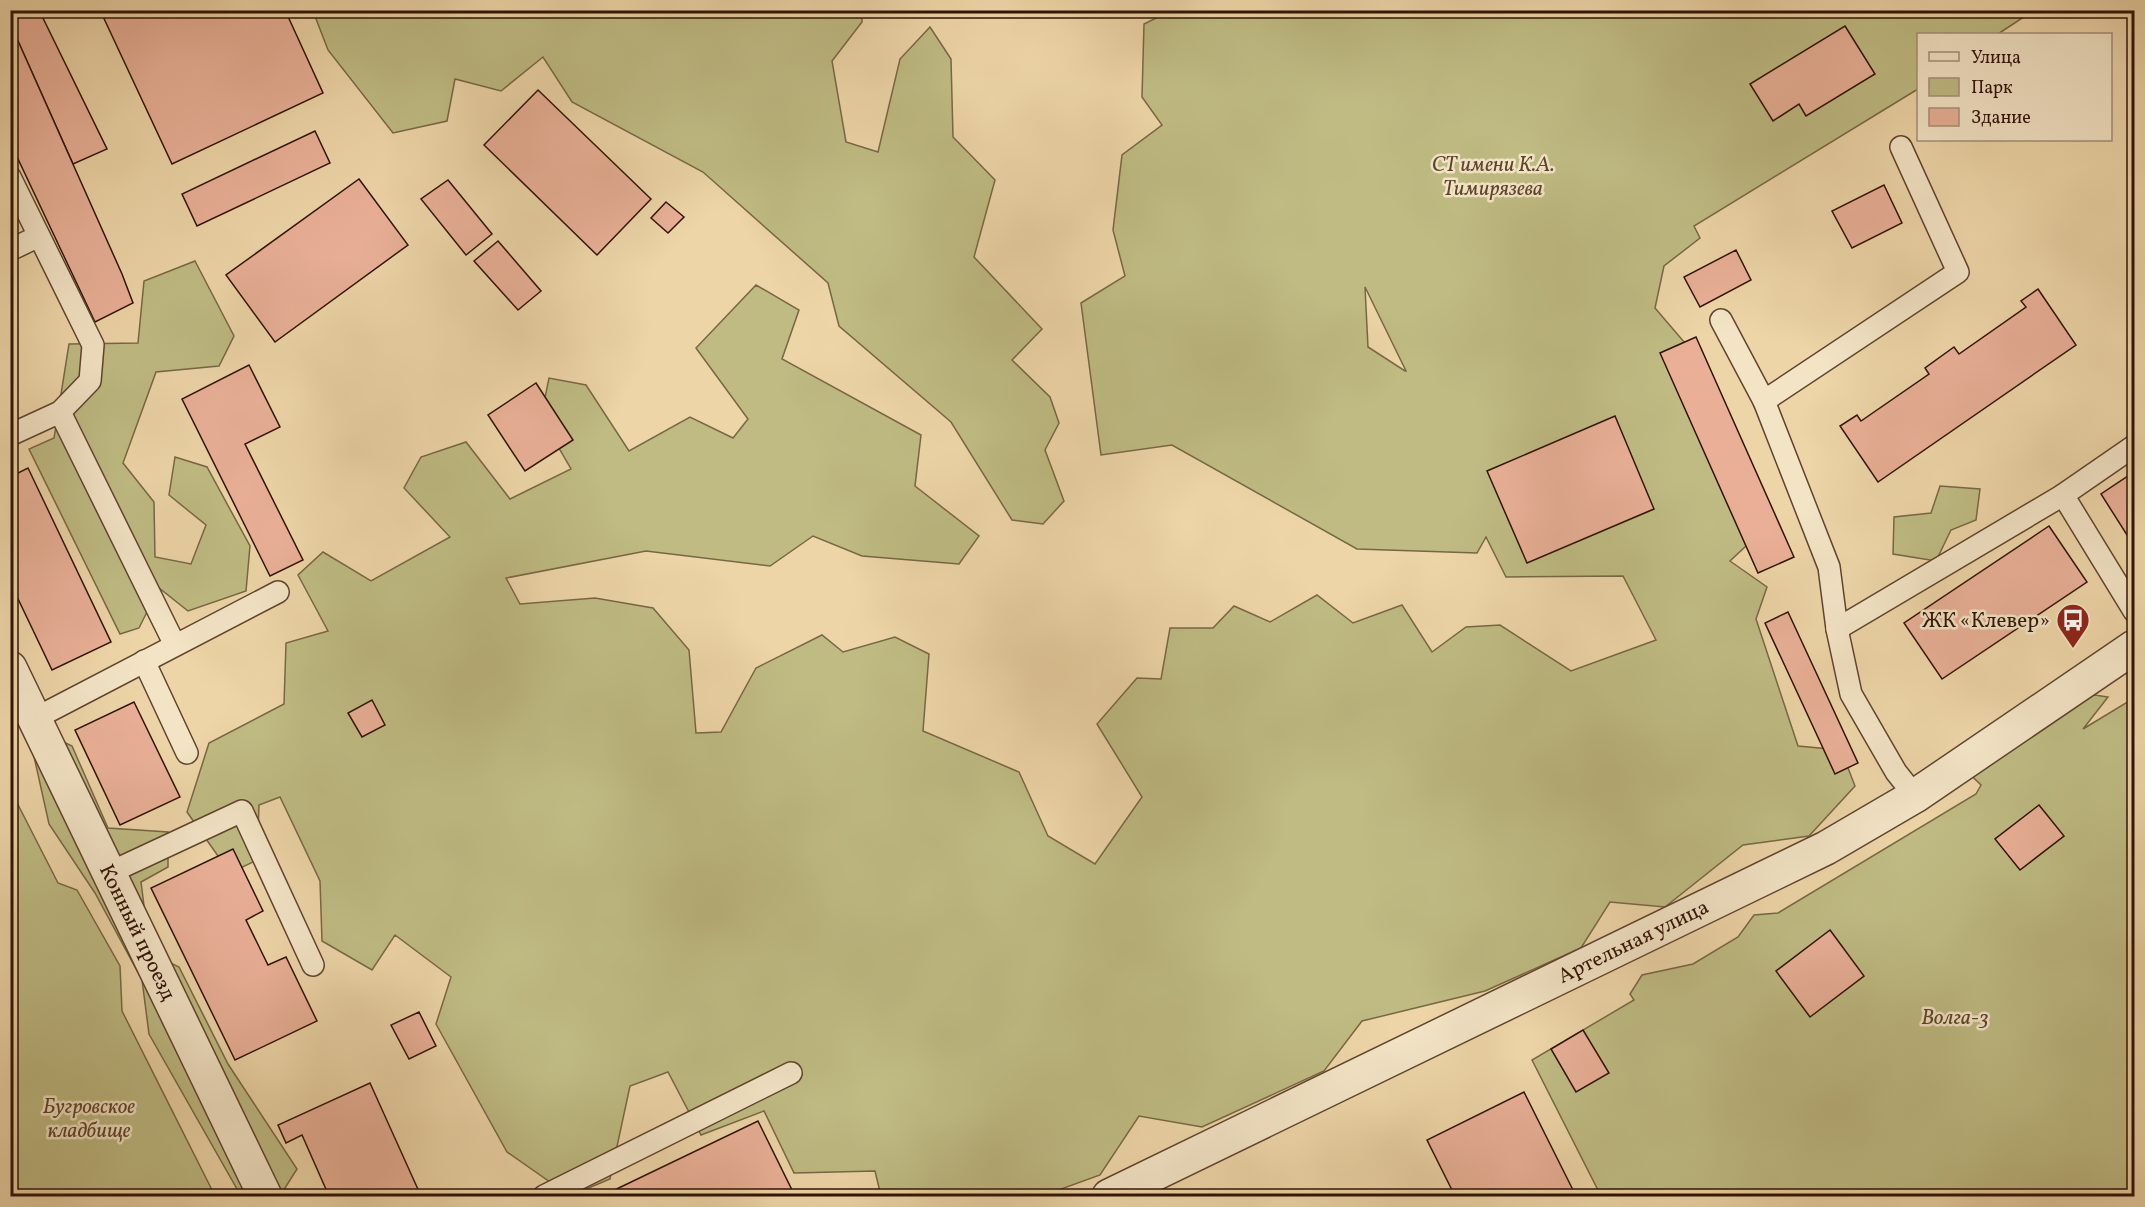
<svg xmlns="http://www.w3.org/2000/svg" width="2145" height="1207" viewBox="0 0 2145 1207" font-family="Vollkorn,serif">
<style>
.green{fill:#bfbb83;stroke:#786744;stroke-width:1.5;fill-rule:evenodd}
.building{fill:#e9b097;stroke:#311305;stroke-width:1.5}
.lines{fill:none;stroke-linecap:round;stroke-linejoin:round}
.service-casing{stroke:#60442e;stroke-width:24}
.minor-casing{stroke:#60442e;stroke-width:36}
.tertiary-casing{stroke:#60442e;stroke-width:36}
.service{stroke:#f3e4c6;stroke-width:21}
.minor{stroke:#f3e4c6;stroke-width:33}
.tertiary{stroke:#f3e4c6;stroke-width:33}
.labels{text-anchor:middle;stroke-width:5;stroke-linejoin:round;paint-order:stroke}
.park-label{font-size:21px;font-style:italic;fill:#5c452b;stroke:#f3e4c6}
.poi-label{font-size:21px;fill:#311305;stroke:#f3e4c6;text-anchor:end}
.street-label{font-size:21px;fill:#311305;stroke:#f3e4c6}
</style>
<rect width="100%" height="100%" fill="#edd5a8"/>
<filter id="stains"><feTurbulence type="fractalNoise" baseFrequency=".00333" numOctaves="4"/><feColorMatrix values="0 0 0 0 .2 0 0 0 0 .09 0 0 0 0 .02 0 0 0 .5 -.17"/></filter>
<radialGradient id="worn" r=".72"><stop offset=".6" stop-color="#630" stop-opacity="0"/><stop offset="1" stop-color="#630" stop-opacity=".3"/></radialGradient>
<g class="green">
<path d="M1172,10L2033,11L1998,34H1918V89L1694,226L1700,238L1664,266L1655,308L1691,350L1746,546L1730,561L1767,587L1756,619L1798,746L1841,750L1855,786L1809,836L1743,845L1665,907L1610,902L1581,948L1485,991L1362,1021L1324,1071L1202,1127L1139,1116L1100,1175L1042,1196H881L875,1171L794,1173L764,1111L701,1135L668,1072L630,1086L610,1179L570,1196L507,1152L436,1024L451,977L395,935L372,970L322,941L320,881L280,797L259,805L257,860L230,873L187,812L209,743L284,704L286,643L328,631L298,575L323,552L371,581L450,537L404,488L421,457L466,442L510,499L571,469L541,417L549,378L586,385L629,451L690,417L733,438L748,419L696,348L756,285L799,310L782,359L921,435L915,486L979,536L959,564L862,556L813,536L770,566L646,551L506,578L520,604L595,598L653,608L689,650L696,733L721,732L756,668L822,635L843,652L895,637L929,654L923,731L1019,772L1048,836L1095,864L1142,797L1097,724L1137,678L1161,679L1170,628H1213L1234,606L1270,622L1317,595L1353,623L1402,605L1432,652L1466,627L1500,625L1571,671L1656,640L1623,576L1506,577L1486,537L1477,553L1357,549L1172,445L1101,455L1081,303L1125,276L1113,230L1122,155L1162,125L1142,97L1144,24ZM1365,287L1406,371H1405L1368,347Z"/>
<polygon points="313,11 862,11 862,22 832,61 846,142 878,152 900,59 930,27 951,59 953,137 995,180 974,257 1042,329 1012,360 1050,397 1059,423 1045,450 1064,501 1043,524 1012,520 951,422 839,326 828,283 703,172 572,102 543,57 501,91 455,79 447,121 393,133 328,50"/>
<polygon points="195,261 234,336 219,366 156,372 123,463 154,502 155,557 191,564 206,525 169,495 175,457 207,467 250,546 246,591 188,611 159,588 139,628 120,634 29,449 54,438 69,344 138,343 144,281"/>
<polygon points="1940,486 1980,489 1976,520 1951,530 1936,561 1893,554 1894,517 1931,513"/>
<polygon points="2055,689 2108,697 2083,729 2134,698 2134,1196 1601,1196 1532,1060 1634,1000 1630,994 1642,975 1693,964 1738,937 1754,915 1778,913 1976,794 1981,785 1955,760"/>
<polygon points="51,736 72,746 108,828 168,832 168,867 141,882 150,953 179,967 228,1064 297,1169 280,1196 241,1196 149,1034 142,980 95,893 49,824 33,752"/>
<polygon points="10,789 58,883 77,890 120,966 122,1011 215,1196 11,1196"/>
</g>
<g class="building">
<polygon points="10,10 39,10 107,149 73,164 10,23"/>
<polygon points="100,10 285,10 323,93 172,164"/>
<polygon points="10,23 122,274 133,303 95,322 10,142"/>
<polygon points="1845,26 1875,74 1806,116 1799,104 1773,121 1750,84"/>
<polygon points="538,90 651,199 597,255 484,145"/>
<polygon points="315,131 330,163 197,226 182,194"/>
<polygon points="359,179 408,245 275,342 226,275"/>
<polygon points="448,180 492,234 466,255 421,199"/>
<polygon points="1884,185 1902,223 1852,248 1832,211"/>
<polygon points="666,202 684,217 668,233 651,218"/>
<polygon points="498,241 541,291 518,310 474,261"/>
<polygon points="1736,250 1751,280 1700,307 1684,277"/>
<polygon points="2038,289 2076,345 1878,482 1840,426 1857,415 1861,421 1929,374 1925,368 1954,347 1959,354 2026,307 2021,301"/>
<polygon points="1696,337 1794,557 1758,573 1660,353"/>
<polygon points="249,365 280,427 245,444 303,560 270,576 182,399"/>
<polygon points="536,383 573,440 525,471 488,415"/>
<polygon points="1615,416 1654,509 1527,563 1487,471"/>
<polygon points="28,468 111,642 52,670 10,582 10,477"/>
<polygon points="2134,472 2134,546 2101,494"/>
<polygon points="2049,526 2087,582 1942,679 1904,623"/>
<polygon points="1788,612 1858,763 1835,774 1765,623"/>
<polygon points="372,700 385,725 362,737 348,713"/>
<polygon points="134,702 180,797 120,825 75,730"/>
<polygon points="2039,805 2064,836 2020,870 1995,839"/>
<polygon points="233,849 263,911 246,920 268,965 286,957 317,1021 235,1060 151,888"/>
<polygon points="1830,930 1864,976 1810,1017 1776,971"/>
<polygon points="419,1012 436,1046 409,1059 391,1025"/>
<polygon points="1583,1030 1609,1073 1576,1092 1551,1049"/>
<polygon points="370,1083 421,1196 329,1196 302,1135 286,1143 278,1125"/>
<polygon points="1524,1092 1576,1196 1455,1196 1427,1140"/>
<polygon points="758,1121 792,1190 779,1196 602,1196"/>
</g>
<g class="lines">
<defs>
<g id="service">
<polyline points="10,177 93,345 90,381 60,412 10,435"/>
<polyline points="10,250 39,236"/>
<polyline points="1721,320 1764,401 1829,567 1837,629 1851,694 1896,772 1915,796"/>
<polyline points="1764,401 1958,272 1901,147"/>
<polyline points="60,412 175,645"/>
<polyline points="2134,446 2063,495 2134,611"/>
<polyline points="1837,629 2063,495"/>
<polyline points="144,661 187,753"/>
<polyline points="36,718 278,592"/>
<polyline points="109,873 242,811 313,965"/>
<polyline points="544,1196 791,1073"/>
</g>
<polyline id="minor" points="10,668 265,1196"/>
<polyline id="tertiary" points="1109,1196 1826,848 1915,796 2134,647"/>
</defs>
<use href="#service" class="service-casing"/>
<use href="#minor" class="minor-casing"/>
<use href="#tertiary" class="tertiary-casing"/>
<use href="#service" class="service"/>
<use href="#minor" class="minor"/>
<use href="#tertiary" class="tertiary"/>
</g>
<defs>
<symbol id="bus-pin" viewBox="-11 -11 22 30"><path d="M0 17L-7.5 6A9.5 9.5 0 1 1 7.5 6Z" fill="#8f2418" stroke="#f3e4c6"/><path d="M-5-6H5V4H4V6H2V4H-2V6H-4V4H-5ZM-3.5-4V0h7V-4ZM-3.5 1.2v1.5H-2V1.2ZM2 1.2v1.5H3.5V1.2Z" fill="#fff"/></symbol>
</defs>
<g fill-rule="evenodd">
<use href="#bus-pin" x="2054" y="601" width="38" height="52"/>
</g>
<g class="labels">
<g class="park-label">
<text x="1493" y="171">СТ имени К.А.<tspan x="1493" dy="24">Тимирязева</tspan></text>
<text x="1955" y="1024">Волга-3</text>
<text x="89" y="1113">Бугровское<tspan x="89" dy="24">кладбище</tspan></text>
</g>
<g class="poi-label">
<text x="2050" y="627">ЖК «Клевер»</text>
</g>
<g class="street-label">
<text transform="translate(138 932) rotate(64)" y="7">Конный проезд</text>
<text transform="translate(1633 941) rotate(-26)" y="7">Артельная улица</text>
</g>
</g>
<rect width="2145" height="1207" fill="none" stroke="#edd5a8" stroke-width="36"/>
<rect x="12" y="12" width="2121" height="1183" fill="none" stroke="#311305" stroke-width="3"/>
<rect x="18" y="18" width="2109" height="1171" fill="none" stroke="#311305" stroke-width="1.5"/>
<rect x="1917" y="33" width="195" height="108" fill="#f3e4c6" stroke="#a59079" stroke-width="1.5"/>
<rect x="1929" y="52" width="30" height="9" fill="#f3e4c6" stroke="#a59079" stroke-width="1.5"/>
<text x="1971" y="63" font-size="18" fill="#311305">Улица</text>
<rect x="1929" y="78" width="30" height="18" fill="#bfbb83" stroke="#a59079" stroke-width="1.5"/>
<text x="1971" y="93" font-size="18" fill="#311305">Парк</text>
<rect x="1929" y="108" width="30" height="18" fill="#e9b097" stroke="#a59079" stroke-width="1.5"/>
<text x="1971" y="123" font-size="18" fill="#311305">Здание</text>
<rect width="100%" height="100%" filter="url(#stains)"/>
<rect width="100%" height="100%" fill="url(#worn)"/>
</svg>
